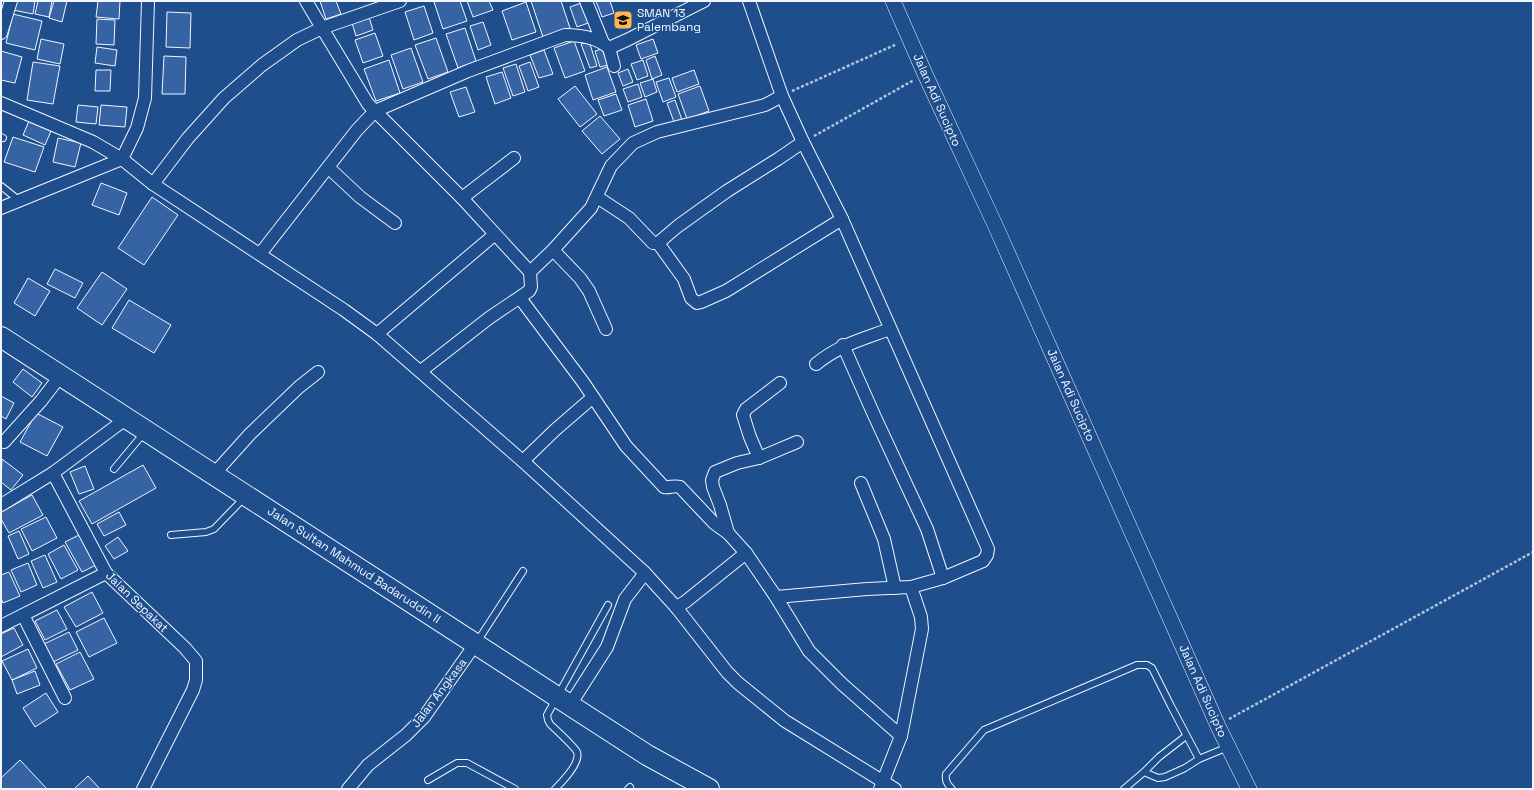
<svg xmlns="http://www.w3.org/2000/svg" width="1534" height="790" viewBox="0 0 1534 790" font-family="'Space Grotesk',sans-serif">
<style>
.building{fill:#3563a3;stroke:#f2f6ff}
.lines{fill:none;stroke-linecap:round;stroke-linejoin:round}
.service-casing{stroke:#f2f6ff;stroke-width:8}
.minor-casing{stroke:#f2f6ff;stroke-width:14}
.tertiary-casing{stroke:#f2f6ff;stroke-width:16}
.trunk-casing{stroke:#f2f6ff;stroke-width:22}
.path{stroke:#b3c4dc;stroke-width:2.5;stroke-dasharray:3 2;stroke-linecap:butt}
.service{stroke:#1f4e8c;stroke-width:6}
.minor{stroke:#1f4e8c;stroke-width:12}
.tertiary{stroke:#1f4e8c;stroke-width:15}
.trunk{stroke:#1f4e8c;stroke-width:20}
.labels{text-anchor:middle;stroke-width:3;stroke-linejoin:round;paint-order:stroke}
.poi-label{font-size:12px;fill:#f2f6ff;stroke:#1f4e8c;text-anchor:start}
.street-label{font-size:12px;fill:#f2f6ff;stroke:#1f4e8c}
</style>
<rect width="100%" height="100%" fill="#1f4e8c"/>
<g class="building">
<polygon points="14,1 35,1 33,14 13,10"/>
<polygon points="38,1 52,1 49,17 35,14"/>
<polygon points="54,1 67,1 62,22 49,18"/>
<polygon points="98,1 120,1 119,19 96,17"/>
<polygon points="320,1 336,1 341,14 326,19"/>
<polygon points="438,1 460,1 467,21 443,29 434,2"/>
<polygon points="467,1 489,1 493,10 473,17"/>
<polygon points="531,1 561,1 570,28 543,37"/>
<polygon points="596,1 610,1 614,13 602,17"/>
<polygon points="526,2 536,32 512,40 502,11"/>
<polygon points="584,2 591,22 577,27 570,7"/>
<polygon points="424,6 433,33 414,40 405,12"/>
<polygon points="167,12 191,13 190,48 166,47"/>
<polygon points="13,14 42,21 35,50 6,43"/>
<polygon points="369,17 373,30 356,36 352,23"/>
<polygon points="97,19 115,20 114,45 96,44"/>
<polygon points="483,22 491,45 478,50 470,26"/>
<polygon points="465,28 476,61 458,68 446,34"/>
<polygon points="375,33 383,56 363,63 355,40"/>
<polygon points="436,38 448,72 428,79 415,45"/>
<polygon points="41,39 64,44 60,64 37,59"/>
<polygon points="653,39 658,53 641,59 636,45"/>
<polygon points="574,41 585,71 565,78 554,48"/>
<polygon points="589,41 597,66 590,68 581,44"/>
<polygon points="97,47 117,50 115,66 95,63"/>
<polygon points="411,48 423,82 403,89 391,55"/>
<polygon points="602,49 608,65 600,67 595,51"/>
<polygon points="544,50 553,74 539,78 530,55"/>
<polygon points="1,51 22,57 15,83 1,80"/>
<polygon points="164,56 186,57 185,94 162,94"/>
<polygon points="655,56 662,75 652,79 646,60"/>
<polygon points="389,60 400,93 376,101 364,69"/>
<polygon points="643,60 648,76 637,80 631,64"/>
<polygon points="33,62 60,66 53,104 27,100"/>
<polygon points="530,62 539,87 528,91 519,66"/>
<polygon points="516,64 525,92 513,96 503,68"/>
<polygon points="607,67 616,92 593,100 585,75"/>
<polygon points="628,69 633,82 623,86 618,73"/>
<polygon points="96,70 111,70 110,91 95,91"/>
<polygon points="694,70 699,84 677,92 672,78"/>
<polygon points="502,72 511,98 495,104 486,77"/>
<polygon points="669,78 676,97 663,102 656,82"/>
<polygon points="653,79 657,92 645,97 640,83"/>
<polygon points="638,84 642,97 628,102 623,89"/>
<polygon points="575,86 597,114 580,127 558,99"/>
<polygon points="700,86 709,111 687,119 678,94"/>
<polygon points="466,87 475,112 459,117 450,92"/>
<polygon points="616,94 622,110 604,116 598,100"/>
<polygon points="646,99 653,121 635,127 628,105"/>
<polygon points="675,100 682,120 674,122 667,103"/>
<polygon points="78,105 98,107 96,124 76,122"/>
<polygon points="101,105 127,107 125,127 99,125"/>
<polygon points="600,116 620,139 602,154 582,131"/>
<polygon points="29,121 51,131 45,145 23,135"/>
<polygon points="13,137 44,147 35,172 4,162"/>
<polygon points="58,138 81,143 75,167 53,162"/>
<polygon points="101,183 127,193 119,215 92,205"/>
<polygon points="152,197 178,215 144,265 118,248"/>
<polygon points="55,269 83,283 75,298 47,284"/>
<polygon points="102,272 127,289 102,325 77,308"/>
<polygon points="28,278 50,291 35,316 14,303"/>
<polygon points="129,300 171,325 154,353 112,328"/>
<polygon points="23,369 42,383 32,397 13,382"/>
<polygon points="1,396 14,403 6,419 1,416"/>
<polygon points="36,413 63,427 47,456 20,442"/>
<polygon points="2,459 23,475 11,490 1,482"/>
<polygon points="143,465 156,488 92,524 79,501"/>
<polygon points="85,466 94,489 79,494 70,472"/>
<polygon points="32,495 43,515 9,533 1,519 1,512"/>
<polygon points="119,512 126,525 104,536 97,524"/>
<polygon points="46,517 57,538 32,551 21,529"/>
<polygon points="19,531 29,554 18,559 8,536"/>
<polygon points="79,535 96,565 82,572 65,542"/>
<polygon points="118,537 128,551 114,559 105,546"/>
<polygon points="64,545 78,570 61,579 48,554"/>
<polygon points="45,555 57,582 43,588 31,561"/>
<polygon points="28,563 37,585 21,592 11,570"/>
<polygon points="9,572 20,596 3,603 1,598 1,575"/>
<polygon points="92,592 103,613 76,627 64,607"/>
<polygon points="57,610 67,629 45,640 35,621"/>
<polygon points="104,618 117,643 89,657 76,632"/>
<polygon points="14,628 23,645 1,657 1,634"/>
<polygon points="69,632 78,650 53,662 44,644"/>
<polygon points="28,649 37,668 12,680 2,661"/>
<polygon points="80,652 94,679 70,690 56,664"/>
<polygon points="35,671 40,685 17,694 12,680"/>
<polygon points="46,693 58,712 35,727 23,708"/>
<polygon points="20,760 47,789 1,789 1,778"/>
<polygon points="88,776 100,789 74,789"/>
</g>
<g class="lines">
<defs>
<g id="service">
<polyline points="1,137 3,138"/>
<polyline points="1,186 20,201"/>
<polyline points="114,469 144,433"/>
<polyline points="171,535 206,532 214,529 245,497"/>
<polyline points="477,642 523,571"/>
<polyline points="1144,772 1159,757 1186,736"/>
<polyline points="428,780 457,763 467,763 515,789"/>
<path d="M555,789C562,782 581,763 577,752C574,746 556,730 550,724L548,720L547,715L608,605"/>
<polyline points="628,789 630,787"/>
<path d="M952,789C947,784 945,781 946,774L984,730L1137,665H1147L1152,668L1171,706L1199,759"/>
<polyline points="1124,789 1144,772 1158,778 1165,777 1185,768 1199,759 1228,747"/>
</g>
<g id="minor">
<polyline points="400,1 322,28 368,104 462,198 530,272 531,287 529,291 489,318 421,371"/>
<polyline points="586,1 603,43"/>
<polyline points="1,33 11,1"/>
<polyline points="609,48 614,66"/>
<polyline points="782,96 803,142 842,219 988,549 987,555 983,561 943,578 911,587 921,617 922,629 901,736 880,789"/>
<polyline points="1,103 93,142 122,159 153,184 344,310 377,334 526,464 645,573 676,607 727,672 738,683 785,721 895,789"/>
<polyline points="329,168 360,197 395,223"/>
<polyline points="153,184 188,138 224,98 262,65 297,40 322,28 306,1"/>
<polyline points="597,197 629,218 653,243 658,243 678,226 727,191 778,159 803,142"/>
<polyline points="462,198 514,158"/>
<polyline points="1,208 122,159 137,128 145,98 148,1"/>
<polyline points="658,243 684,279 691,298 697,303 701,302 726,291 842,219"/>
<polyline points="553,250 580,278 589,291 606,329"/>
<path d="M260,254L357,130L375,111L468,71L565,35C580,35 598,38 609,48L627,40L704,1"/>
<polyline points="530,272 553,250 591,208 611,166 633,143 657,132 765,105 782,96 749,1"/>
<path d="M520,298L583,382L626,446L664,487C670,488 674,485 680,487L714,523L728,533L746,553L685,602L676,607"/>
<polyline points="377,334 494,235"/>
<polyline points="843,345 874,415 927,529 943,578"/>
<path d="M816,364C839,345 863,339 890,329"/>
<polyline points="127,418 53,473 106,573 185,648 196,661 196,680 193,690 143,789"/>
<polyline points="4,442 41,401 61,375"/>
<polyline points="759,458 797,442"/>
<polyline points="523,461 555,430 592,398"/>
<polyline points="214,474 250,434 299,387 318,372"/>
<polyline points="861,483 884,539 895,588"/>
<polyline points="1,505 53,473"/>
<polyline points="728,533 720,505 713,487 712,480 715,472 737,463 759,458 750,437 743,415 746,409 780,383"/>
<polyline points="746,553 776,597 809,651 842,684 901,736"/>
<polyline points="776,597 867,589 911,587"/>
<polyline points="23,615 65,698"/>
<polyline points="1,626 106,573"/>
<polyline points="570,705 607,647 625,599 645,573"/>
<polyline points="348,789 368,765 406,735 424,717 476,643"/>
</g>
<polyline id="tertiary" points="893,1 925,74 996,227 1218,726 1249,789"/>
<polyline id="trunk" points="1,337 647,755 709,789"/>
</defs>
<use href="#service" class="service-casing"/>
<use href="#minor" class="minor-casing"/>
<use href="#tertiary" class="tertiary-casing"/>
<use href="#trunk" class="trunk-casing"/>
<g class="path">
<polyline points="792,91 897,44"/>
<polyline points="814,136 914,80"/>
<polyline points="1229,719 1533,552"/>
</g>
<use href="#service" class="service"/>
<use href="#minor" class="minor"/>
<use href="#tertiary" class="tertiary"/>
<use href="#trunk" class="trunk"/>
</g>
<defs>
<symbol id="school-square" viewBox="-11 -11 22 22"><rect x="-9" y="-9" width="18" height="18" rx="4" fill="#ffb74d" stroke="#1f4e8c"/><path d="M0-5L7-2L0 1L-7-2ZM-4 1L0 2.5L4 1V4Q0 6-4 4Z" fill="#111"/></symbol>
</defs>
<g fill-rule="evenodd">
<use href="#school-square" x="612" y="9" width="22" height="22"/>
</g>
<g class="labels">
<g class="poi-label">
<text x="637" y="17">SMAN 13<tspan x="637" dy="14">Palembang</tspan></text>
</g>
<g class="street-label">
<text transform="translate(937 100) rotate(66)" y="4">Jalan Adi Sucipto</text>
<text transform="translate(1071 395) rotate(66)" y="4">Jalan Adi Sucipto</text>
<text transform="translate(354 565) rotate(33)" y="4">Jalan Sultan Mahmud Badaruddin II</text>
<text transform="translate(137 602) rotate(44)" y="4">Jalan Sepakat</text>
<text transform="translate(1203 691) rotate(66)" y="4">Jalan Adi Sucipto</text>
<text transform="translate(439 693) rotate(-53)" y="4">Jalan Angkasa</text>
</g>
</g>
<rect width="1534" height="790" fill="none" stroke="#f2f6ff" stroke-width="4"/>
</svg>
